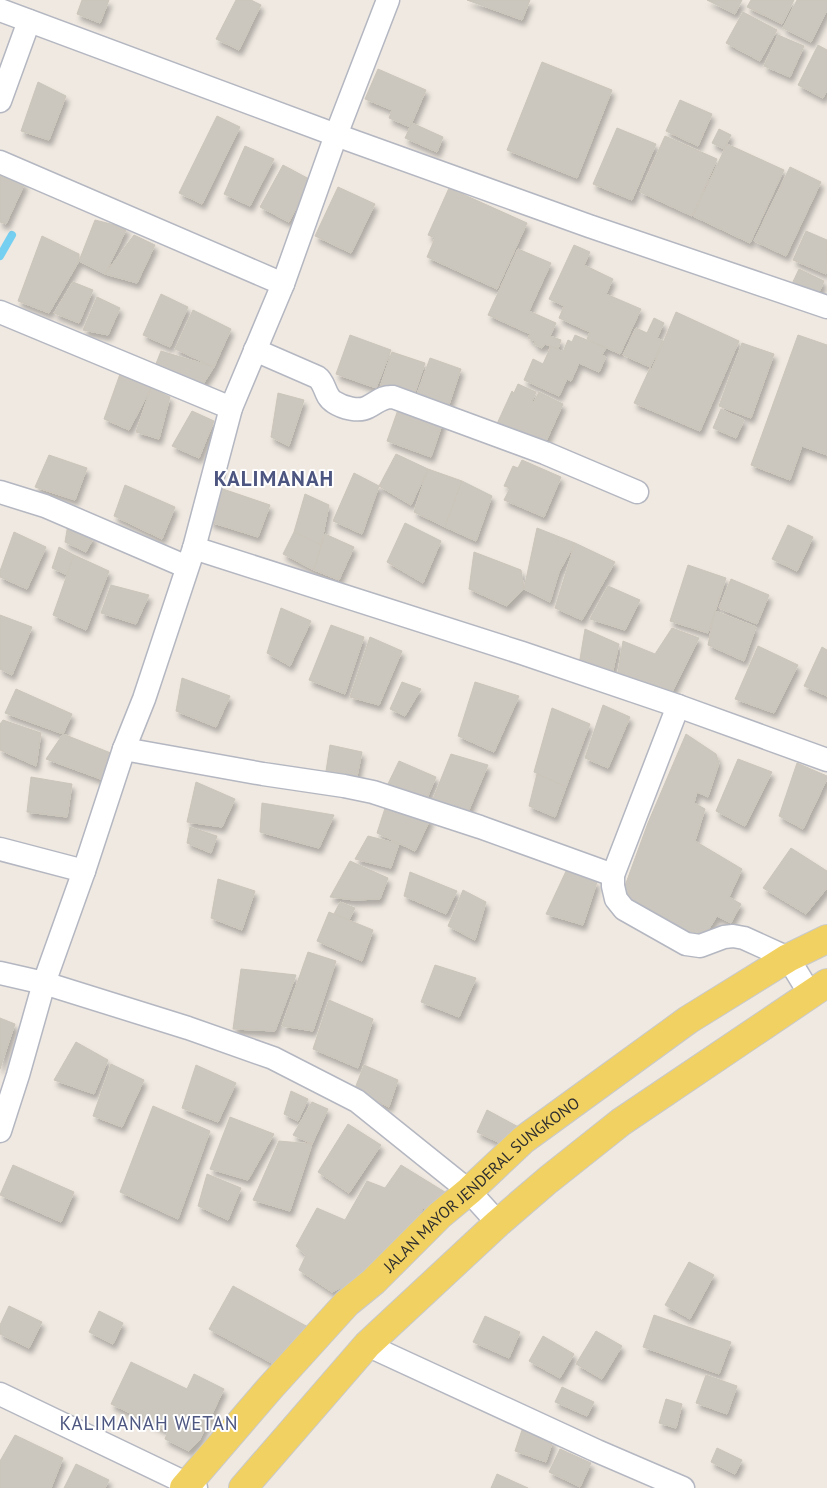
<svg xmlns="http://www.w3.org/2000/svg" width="827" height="1488" viewBox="0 0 827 1488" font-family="'PT Sans',sans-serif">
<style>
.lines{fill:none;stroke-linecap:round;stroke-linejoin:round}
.stream{stroke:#75cff0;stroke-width:8}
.building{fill:#cbc7bf;stroke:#cbc5ba;filter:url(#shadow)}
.minor-casing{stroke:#b4b7c1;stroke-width:25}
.primary-casing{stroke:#c9c9c9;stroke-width:30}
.minor{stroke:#fff;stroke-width:22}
.primary{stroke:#f2d163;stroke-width:28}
.labels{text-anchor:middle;stroke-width:4;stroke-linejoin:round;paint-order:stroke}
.street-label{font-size:16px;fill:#2e2e2e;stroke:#fff}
.quarter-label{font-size:19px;letter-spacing:1px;fill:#4d5680;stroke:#fff}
.district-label{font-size:21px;font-weight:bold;letter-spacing:1px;fill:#4d5680;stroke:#fff}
</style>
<defs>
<filter id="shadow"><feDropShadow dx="3" dy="5.5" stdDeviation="2.5" flood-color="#0004"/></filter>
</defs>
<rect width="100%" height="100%" fill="#efe9e1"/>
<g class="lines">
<polyline class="stream" points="0,256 12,235"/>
</g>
<g class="building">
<polygon points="82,0 109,0 100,23 77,14"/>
<polygon points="236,0 251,0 261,5 239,50 216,39"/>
<polygon points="467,0 530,0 522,20"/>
<polygon points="707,0 742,0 735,14"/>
<polygon points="751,0 794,0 782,24 747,7"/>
<polygon points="797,0 827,0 827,10 811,42 783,28"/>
<polygon points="743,12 777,30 760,61 726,43"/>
<polygon points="778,35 804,46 790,77 764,66"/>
<polygon points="818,45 827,50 827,90 823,98 798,85"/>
<polygon points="542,62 612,90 577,178 507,150"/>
<polygon points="378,69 426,90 410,127 389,118 392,110 365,99"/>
<polygon points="38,82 66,96 49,140 21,131"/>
<polygon points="680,100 712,114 698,146 666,131"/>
<polygon points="217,116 240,127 202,204 179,193"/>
<polygon points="412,123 443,137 437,152 405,138"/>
<polygon points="617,128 656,144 632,200 593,184"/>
<polygon points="719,129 731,135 724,149 712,143"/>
<polygon points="665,136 717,159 692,216 640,192"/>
<polygon points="727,144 784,170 750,243 693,216"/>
<polygon points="245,146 274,159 250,206 224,194"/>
<polygon points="283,165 311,180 289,222 260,207"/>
<polygon points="790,167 821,182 786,256 754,241"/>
<polygon points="0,173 25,183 6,224 0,222"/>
<polygon points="338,187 375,204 351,253 315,236"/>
<polygon points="449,188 527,223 497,289 427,257 435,238 428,235"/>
<polygon points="95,220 127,228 105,274 79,261"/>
<polygon points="806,231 827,240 826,274 793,260"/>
<polygon points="134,235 155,245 137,283 105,274"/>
<polygon points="42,236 79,254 79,261 49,313 18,301"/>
<polygon points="574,245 590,252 584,265 613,279 606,294 641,309 620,354 587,339 590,332 559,318 564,306 549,299"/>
<polygon points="518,249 551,263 529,311 556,323 550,336 561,340 558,349 545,344 542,348 534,344 535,341 528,338 530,334 488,315"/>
<polygon points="799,269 824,281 817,297 791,286"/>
<polygon points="73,282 93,290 79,323 54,313"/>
<polygon points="161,294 188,307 170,347 143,335"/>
<polygon points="97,297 120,308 108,335 83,330"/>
<polygon points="193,310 231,329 214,367 175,349"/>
<polygon points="676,312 739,341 700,431 634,403 650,368 652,369"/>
<polygon points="654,318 664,323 657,338 663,341 650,367 623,355 636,328 647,333"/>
<polygon points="350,335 391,350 376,388 336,374"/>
<polygon points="575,335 606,348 602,355 606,357 599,372 579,363 571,381 567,379 559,396 524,380 533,359 543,364 551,346 563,352 568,340 572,342"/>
<polygon points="798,335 827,345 827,455 802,446 790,480 751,465"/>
<polygon points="742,343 774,354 751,418 719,406"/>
<polygon points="161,351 214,367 202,386 154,369"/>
<polygon points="392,352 425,363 413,398 380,387"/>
<polygon points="430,358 461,369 448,408 416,397"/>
<polygon points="120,374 151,388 129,430 104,419"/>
<polygon points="518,384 536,392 532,401 534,402 539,392 563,404 543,448 496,426 512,391 514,393"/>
<polygon points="151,388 170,397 159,439 136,432"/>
<polygon points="278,393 304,400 289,446 271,437"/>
<polygon points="400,404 444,419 431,457 387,441"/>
<polygon points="721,409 744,420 736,438 713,428"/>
<polygon points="192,411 214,421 199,458 172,446"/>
<polygon points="396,454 428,469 411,505 379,486"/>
<polygon points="49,455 87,468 75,500 35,487"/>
<polygon points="522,460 561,477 544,517 504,500 510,488 504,486 513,466 518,468"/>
<polygon points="428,469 462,481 445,527 414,512"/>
<polygon points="354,473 379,486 362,534 333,521"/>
<polygon points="462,481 492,496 476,541 445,527"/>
<polygon points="125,485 175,507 162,539 114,516"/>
<polygon points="217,487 270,505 258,537 210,522"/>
<polygon points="305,494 329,505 321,545 294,532"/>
<polygon points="405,523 441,541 423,583 387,562"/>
<polygon points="68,524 94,537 86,552 65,542"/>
<polygon points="788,525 813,537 797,571 772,559"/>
<polygon points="537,528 575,543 559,572 550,602 524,589"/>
<polygon points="14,532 46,547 27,589 0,577 0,571"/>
<polygon points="294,532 321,545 314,570 283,554"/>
<polygon points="325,534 354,547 339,580 314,570"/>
<polygon points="575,543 615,562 582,620 555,608"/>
<polygon points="59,547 74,555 67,575 52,568"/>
<polygon points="474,552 521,570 524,589 507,606 469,589"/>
<polygon points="74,555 109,571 86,630 53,615"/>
<polygon points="688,565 726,578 708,633 670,621"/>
<polygon points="731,579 769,595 757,624 719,608"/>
<polygon points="111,585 149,595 136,624 101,613"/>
<polygon points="608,586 640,600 625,630 590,619"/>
<polygon points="281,608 311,621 290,666 267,653"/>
<polygon points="715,611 756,627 744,661 708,645"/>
<polygon points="0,615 32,627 12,675 0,669"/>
<polygon points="331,625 364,637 345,694 309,680"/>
<polygon points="672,628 699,638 671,694 617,678 623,641 655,654"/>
<polygon points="585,629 619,644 610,683 579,665"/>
<polygon points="370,637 402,651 379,705 350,697"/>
<polygon points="758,646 798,665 774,713 735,699"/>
<polygon points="822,647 827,650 827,696 804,686"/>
<polygon points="182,678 230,696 216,727 176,711"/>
<polygon points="402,682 421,689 405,716 390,709"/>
<polygon points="475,682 519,696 494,752 458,736"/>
<polygon points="16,689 72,714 63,734 5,713"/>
<polygon points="603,705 630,717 608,768 585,758"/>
<polygon points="552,708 590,724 566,787 534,772"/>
<polygon points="3,720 41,733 36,766 0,750 0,724"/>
<polygon points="63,734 121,757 106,781 46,759"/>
<polygon points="686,734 716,754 719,763 708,797 697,792 694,803 705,809 695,841 742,869 729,897 741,904 731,923 717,916 702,940 622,894 648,823"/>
<polygon points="330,745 362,752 356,781 325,778"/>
<polygon points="451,754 488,765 466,817 431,804"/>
<polygon points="738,759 772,772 745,826 716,811"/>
<polygon points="399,761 436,777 425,803 386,788"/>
<polygon points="797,763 827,776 827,779 803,829 779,816"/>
<polygon points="537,774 566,787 555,817 529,806"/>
<polygon points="31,777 72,784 67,817 27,812"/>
<polygon points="196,782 235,799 222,827 187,822"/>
<polygon points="387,802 431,818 415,851 377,833"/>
<polygon points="262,803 334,815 319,848 260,832"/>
<polygon points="190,827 217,836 211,853 187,843"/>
<polygon points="368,836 399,844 391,868 355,859"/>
<polygon points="791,848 827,871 827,888 806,914 763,888"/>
<polygon points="350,861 388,878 380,899 354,900 330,897"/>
<polygon points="567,869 597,882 583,925 546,914"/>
<polygon points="410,872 457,891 446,914 404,896"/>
<polygon points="218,879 255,891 242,930 211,918"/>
<polygon points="463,890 486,902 475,940 448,926"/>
<polygon points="340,902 355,908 349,920 334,914"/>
<polygon points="329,912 373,930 362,961 317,941"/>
<polygon points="308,952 336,961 313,1031 282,1026"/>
<polygon points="435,965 476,978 459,1017 421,1002"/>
<polygon points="241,969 296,975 275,1031 233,1029"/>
<polygon points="329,1000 373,1019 358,1068 313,1049"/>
<polygon points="0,1018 15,1024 0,1069"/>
<polygon points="76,1042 108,1060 94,1094 54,1080"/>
<polygon points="111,1064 144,1080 122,1127 93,1116"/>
<polygon points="196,1065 236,1083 218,1122 182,1108"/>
<polygon points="364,1065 398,1080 389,1107 354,1091"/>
<polygon points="291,1091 308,1099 298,1121 284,1114"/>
<polygon points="312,1102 328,1109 312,1144 293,1135"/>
<polygon points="153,1106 210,1131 178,1219 120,1192"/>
<polygon points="487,1110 524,1130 508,1147 477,1132"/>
<polygon points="230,1117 274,1134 248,1180 210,1169"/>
<polygon points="348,1124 381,1145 349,1193 318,1172"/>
<polygon points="279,1141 312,1144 290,1211 253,1200"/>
<polygon points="13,1165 74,1192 61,1222 0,1195"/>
<polygon points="401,1165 453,1197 440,1215 423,1208 402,1246 388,1246 374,1281 368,1275 332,1292 299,1270 306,1255 296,1246 317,1208 345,1220 367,1181 385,1188"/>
<polygon points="207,1174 241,1188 228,1220 198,1206"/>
<polygon points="689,1262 714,1275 690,1319 665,1305"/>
<polygon points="233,1286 308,1327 281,1368 209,1329"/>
<polygon points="9,1306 42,1322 29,1348 0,1334 0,1325"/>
<polygon points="99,1311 123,1323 113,1344 89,1332"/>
<polygon points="654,1315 731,1342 719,1374 643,1347"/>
<polygon points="485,1316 520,1332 509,1358 473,1342"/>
<polygon points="596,1331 622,1346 602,1379 576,1364"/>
<polygon points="543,1336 574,1354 560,1378 529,1361"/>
<polygon points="131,1362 187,1389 194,1374 224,1389 199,1441 189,1451 165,1439 168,1431 111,1404"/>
<polygon points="706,1375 737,1386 727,1414 696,1403"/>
<polygon points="562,1387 594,1402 587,1416 555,1402"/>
<polygon points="666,1399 682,1404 676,1428 659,1423"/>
<polygon points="522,1430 553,1441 546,1462 515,1451"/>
<polygon points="15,1435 63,1458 51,1488 0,1488 0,1461"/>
<polygon points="717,1448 742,1460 735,1474 711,1462"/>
<polygon points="560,1449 591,1463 580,1487 549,1472"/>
<polygon points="76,1464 109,1480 105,1488 64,1488"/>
<polygon points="497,1474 528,1488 491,1488"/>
</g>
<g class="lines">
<defs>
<g id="minor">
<polyline points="0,10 336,135 589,226 827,307"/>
<polyline points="0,101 29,21"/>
<polyline points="0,162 283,284"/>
<polyline points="0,312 231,408"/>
<path d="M255,350L317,377C326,383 324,396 334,402C343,408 359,412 368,407C377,403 382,396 393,397L545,453L637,492"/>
<polyline points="0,492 45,506 187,567"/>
<polyline points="194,548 522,653 678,706 827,760"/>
<polyline points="678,706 613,875 613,886 616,899 624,909 686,944 700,946 724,937 733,936 744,938 788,958 810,994"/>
<polyline points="124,749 263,774 344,786 373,792 480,827 613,875"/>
<polyline points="0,849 84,871"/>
<polyline points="0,973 44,983 188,1028 273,1058 357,1101 469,1191 498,1223"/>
<polyline points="0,1131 18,1075 44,983 84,871 124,749 144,699 194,548 231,408 283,284 336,135 388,0"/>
<polyline points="367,1345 597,1451 683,1488"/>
<polyline points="0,1394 196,1488"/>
</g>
<g id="primary">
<path id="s1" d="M184,1488L270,1388L347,1303L374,1281L440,1215L469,1191L523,1140L688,1020L788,958L827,939"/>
<polyline points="243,1488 367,1345 498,1223 548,1180 621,1122 827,983"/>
</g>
</defs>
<use href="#minor" class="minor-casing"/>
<use href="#primary" class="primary-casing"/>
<use href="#minor" class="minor"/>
<use href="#primary" class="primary"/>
</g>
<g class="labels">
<g class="street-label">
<text dy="6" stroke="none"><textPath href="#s1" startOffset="426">JALAN MAYOR JENDERAL SUNGKONO</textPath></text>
</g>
<g class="quarter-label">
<text x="149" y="1430">KALIMANAH WETAN</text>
</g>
<g class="district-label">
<text x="274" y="486">KALIMANAH</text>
</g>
</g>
</svg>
